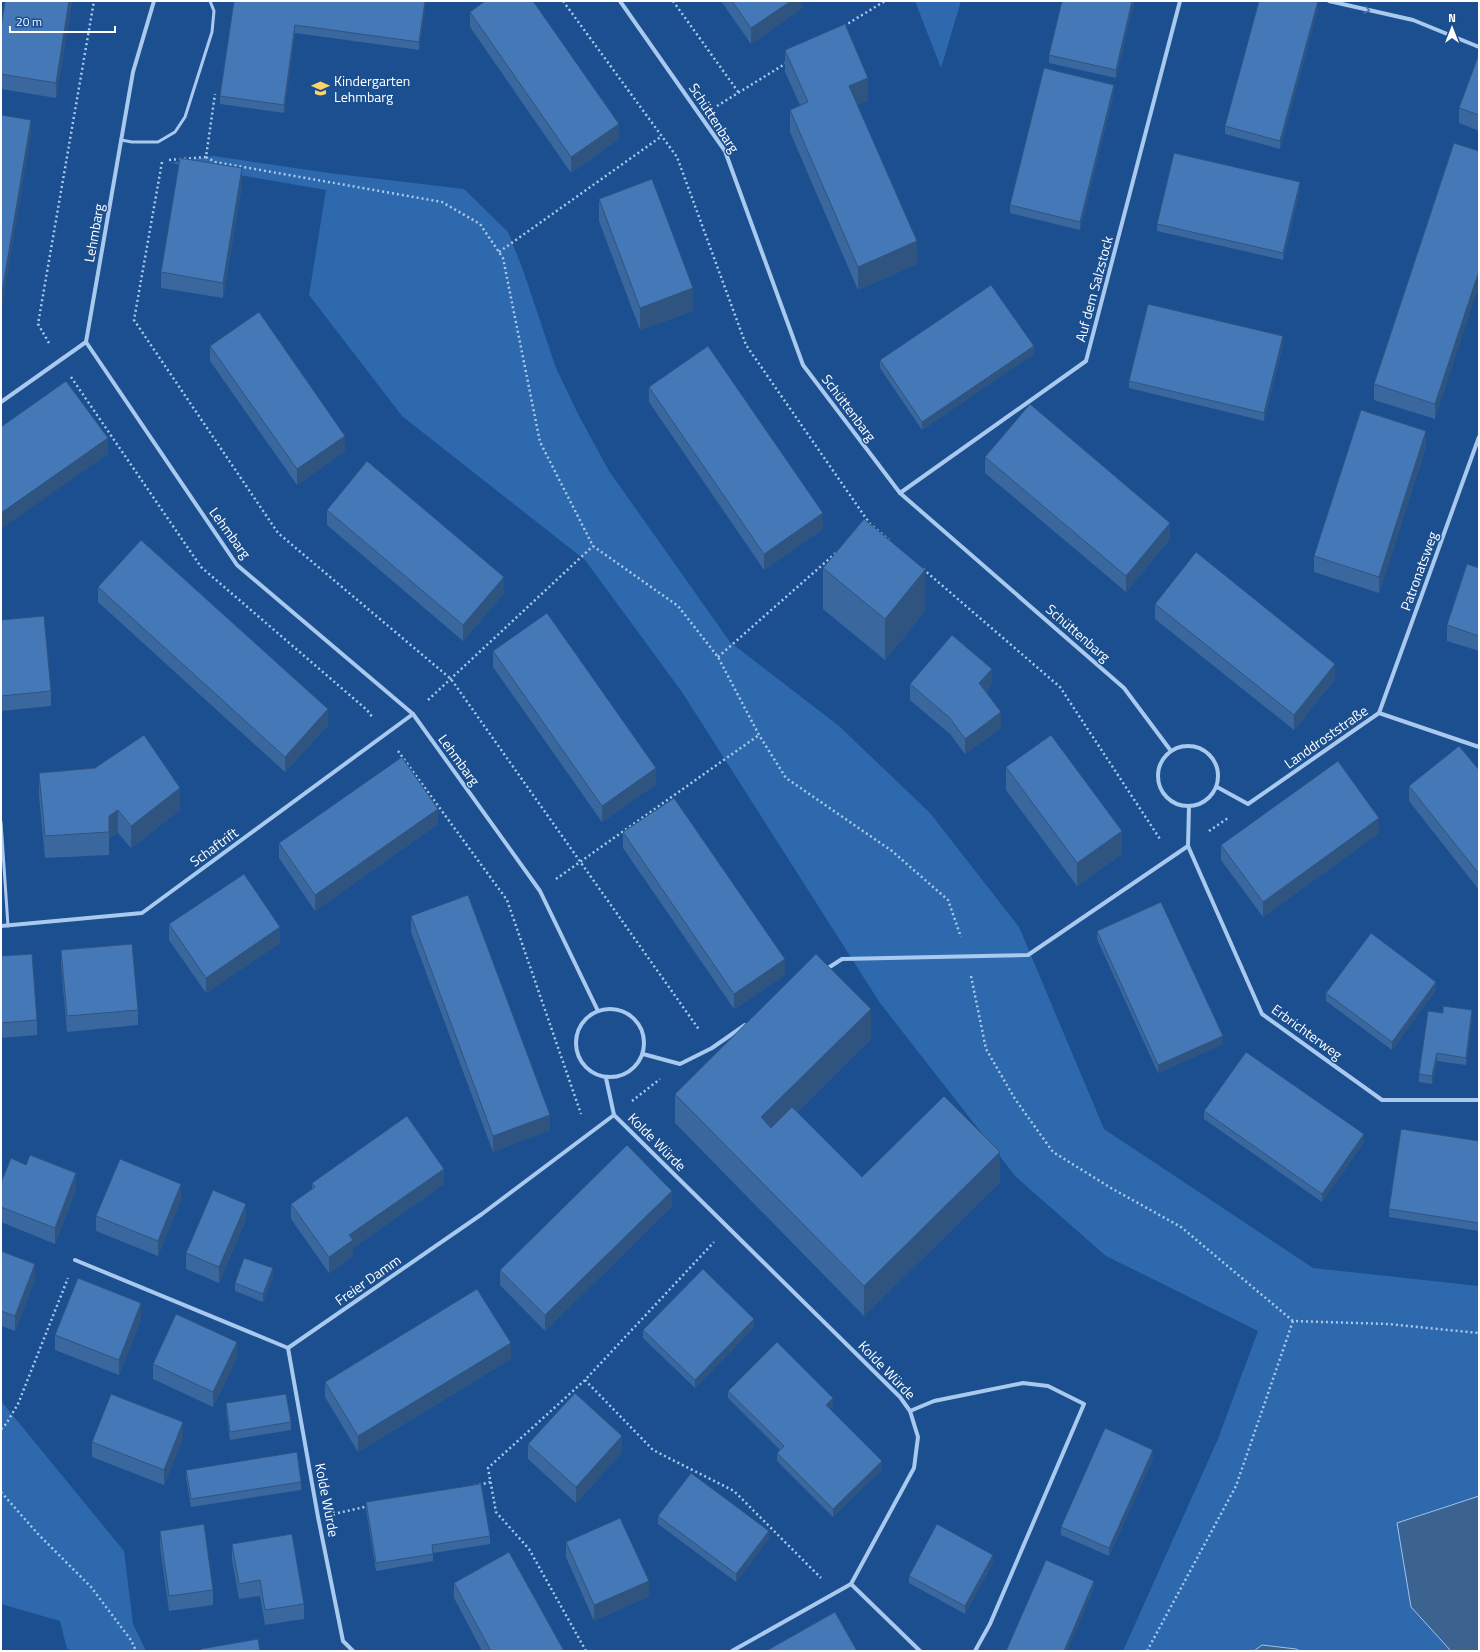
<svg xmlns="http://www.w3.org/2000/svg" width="1480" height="1652" viewBox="0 0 1480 1652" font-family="'Titillium Web',sans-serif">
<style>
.green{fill:#2e69ad}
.water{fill:#3c6290;stroke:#9cc4f0}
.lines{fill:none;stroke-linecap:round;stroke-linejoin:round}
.path{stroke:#a9c9ee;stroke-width:2.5;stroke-dasharray:2 3;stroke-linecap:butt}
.service{stroke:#a9c9ee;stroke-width:3}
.minor{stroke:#a9c9ee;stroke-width:4}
.wall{fill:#3a679d}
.shaded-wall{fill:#305480}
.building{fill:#4478b7;stroke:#305480}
.oneway{stroke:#4674ac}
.labels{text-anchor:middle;stroke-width:3;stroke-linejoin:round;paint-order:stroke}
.poi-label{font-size:14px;fill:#fff;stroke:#1b4f8f;text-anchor:start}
.street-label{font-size:14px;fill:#fff;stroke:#1b4f8f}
</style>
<rect width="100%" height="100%" fill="#1b4f8f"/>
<g class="green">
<polygon points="915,1 961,1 941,68"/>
<polygon points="213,156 329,173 464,189 508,232 523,270 556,368 578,414 609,471 730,642 839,726 930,813 1019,927 1104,1129 1313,1268 1479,1286 1479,1651 1123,1651 1218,1439 1258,1331 1106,1256 1016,1177 880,1003 682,692 585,560 402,416 309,295 326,190 170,163"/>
<polygon points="1,1401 124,1551 133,1624 146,1651 79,1651 67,1649 60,1621 1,1604"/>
</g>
<g class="water">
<polygon points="1479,1496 1479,1651 1451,1651 1411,1607 1397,1523"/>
<polygon points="1262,1645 1296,1649 1300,1651 1254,1651"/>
</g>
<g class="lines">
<g class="path">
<polyline points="563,1 677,157 746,345 870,524 889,540"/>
<polyline points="673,1 739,93"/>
<polyline points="844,26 885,1"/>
<polyline points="717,106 788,62"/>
<polyline points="206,157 215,162 442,202 480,224 503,258 540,442 593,546 678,606 718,657 759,735 786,778 892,851 948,900 961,937"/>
<polyline points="169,160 206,157 215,94"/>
<polyline points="162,162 134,320 278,533 451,679 700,1031"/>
<polyline points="499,252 662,136"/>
<polyline points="49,343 38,324 94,1"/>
<polyline points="71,377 201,567 367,710 373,718"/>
<polyline points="923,569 1060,687 1160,839"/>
<polyline points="718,657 837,552"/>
<polyline points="428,700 593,546"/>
<polyline points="398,751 507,900 581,1114"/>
<polyline points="1209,831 1228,818"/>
<polyline points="556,879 759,735"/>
<polyline points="971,976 986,1049 1015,1099 1053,1152 1111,1188 1181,1227 1293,1321"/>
<polyline points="632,1101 660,1079"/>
<polyline points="585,1380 653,1450 734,1491 821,1578"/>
<polyline points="1,1429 6,1424 18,1404 68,1278"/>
<polyline points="474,1486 491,1482"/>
<polyline points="1,1492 38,1534 91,1587 131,1640 136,1651"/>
<polyline points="338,1513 369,1506"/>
<polyline points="586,1651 529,1549 496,1512 488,1468 585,1380 714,1242"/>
<polyline points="1147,1651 1236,1486 1293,1321 1388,1324 1479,1333"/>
</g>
<g class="service">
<polyline points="121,140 132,142 158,142 175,132 185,117 212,32 214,11 210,1"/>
<polyline points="1,822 8,926"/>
</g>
<g class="minor">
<polyline points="154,1 133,72 86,342 237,565 413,714 540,891 598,1011"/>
<polyline points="620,1 725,151 803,365 900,493 1124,688 1171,751"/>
<polyline points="1329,1 1413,20 1479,47"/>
<polyline points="1,402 86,342"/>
<polyline points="900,493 1086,361 1180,1"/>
<polyline points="1379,713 1479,437"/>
<circle cx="1188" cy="776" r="30"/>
<polyline points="1217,787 1248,804 1379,713 1479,747"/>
<polyline points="1189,806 1188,846 1262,1014 1382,1100 1479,1100"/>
<polyline points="1,926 142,913 413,714"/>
<polyline points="825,970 842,959 1028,955 1188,846"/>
<circle cx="610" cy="1043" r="34"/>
<polyline points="643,1054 680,1064 712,1048 745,1025"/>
<polyline points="614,1115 900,1397 910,1411 918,1437 914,1468 851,1584 732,1651"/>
<polyline points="75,1260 288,1348 482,1214 614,1115 606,1078"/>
<polyline points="288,1348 318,1517 343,1641 353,1651"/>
<polyline points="910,1411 934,1401 1023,1383 1048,1386 1084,1404 990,1624 975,1651"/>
<polyline points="851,1584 920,1651"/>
</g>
</g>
<g class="wall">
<polygon points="72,1 56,98 1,89 1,28"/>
<polygon points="234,1 426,1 419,50 295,33 284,113 220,104 220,96"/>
<polygon points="721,1 802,1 802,8 751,44"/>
<polygon points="1062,1 1134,1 1116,78 1049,63 1049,55"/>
<polygon points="1318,8 1280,149 1225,134 1225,126"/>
<polygon points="470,12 619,139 571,173 470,27"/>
<polygon points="785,50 868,100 857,105 917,264 858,290 790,132 790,110 800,105 785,72"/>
<polygon points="1479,54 1479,131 1459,123 1459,108"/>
<polygon points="1114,93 1080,230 1010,213 1010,205"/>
<polygon points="1454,143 1435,419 1374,400 1374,384"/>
<polygon points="242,184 223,298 161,288 161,272"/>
<polygon points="1300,189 1283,260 1157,231 1157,224"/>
<polygon points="599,199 693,311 640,330 599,221"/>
<polygon points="1283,344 1264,421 1129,388 1129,381"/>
<polygon points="210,346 345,451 297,485 210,361"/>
<polygon points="1034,354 922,430 880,368 880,360"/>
<polygon points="649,387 823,529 764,570 649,402"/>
<polygon points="1426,447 1379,593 1314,572 1314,556"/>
<polygon points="985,457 1170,539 1126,592 985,473"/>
<polygon points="327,510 504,593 463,641 327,525"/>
<polygon points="823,568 925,611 885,660 823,609"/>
<polygon points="1479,568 1479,651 1447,641 1447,625"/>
<polygon points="98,587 328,725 285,772 98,602"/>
<polygon points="1155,604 1335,679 1294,730 1155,619"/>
<polygon points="1,620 51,691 51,706 1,711"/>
<polygon points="493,651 656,784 602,822 493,667"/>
<polygon points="910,684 992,684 986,692 1001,728 965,754 950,734 910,700"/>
<polygon points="1006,767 1122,854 1077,886 1006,790"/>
<polygon points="1479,770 1479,890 1409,801 1409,786"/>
<polygon points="39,773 180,810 131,848 118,833 109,838 109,855 45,858 39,796"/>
<polygon points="438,824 315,911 279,858 279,843"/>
<polygon points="623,832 785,975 734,1009 623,848"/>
<polygon points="1379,833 1263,917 1221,860 1221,845"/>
<polygon points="411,916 550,1130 493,1152 411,932"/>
<polygon points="169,924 280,943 206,993 169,940"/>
<polygon points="1097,931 1223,1044 1158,1073 1097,939"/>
<polygon points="61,950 138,1010 138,1025 67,1032 61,965"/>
<polygon points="1,956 37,1020 37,1035 1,1038"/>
<polygon points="1436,990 1392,1050 1326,1001 1326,993"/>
<polygon points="1479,994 1479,1012 1478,1012 1478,1004"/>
<polygon points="1428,1011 1472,1018 1466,1065 1437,1061 1432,1084 1419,1082 1419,1074"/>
<polygon points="871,1039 797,1112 862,1177 1000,1182 864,1316 675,1123 675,1094"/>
<polygon points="1204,1111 1364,1142 1322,1202 1204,1119"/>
<polygon points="1479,1141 1479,1231 1389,1217 1389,1209"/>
<polygon points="1,1183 76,1189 55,1244 1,1222"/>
<polygon points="312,1183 444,1184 353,1248 353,1256 329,1273 291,1219 291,1204 312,1189"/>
<polygon points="181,1199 158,1256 96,1231 96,1216"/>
<polygon points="672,1206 545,1331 500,1285 500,1270"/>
<polygon points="246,1219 219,1283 186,1269 186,1253"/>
<polygon points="1,1251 35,1279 15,1331 1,1326"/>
<polygon points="273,1276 263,1302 235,1291 235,1283"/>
<polygon points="141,1319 119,1375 55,1350 55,1335"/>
<polygon points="754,1327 695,1388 643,1338 643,1330"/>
<polygon points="237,1357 213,1407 153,1379 153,1364"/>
<polygon points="511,1359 358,1452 325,1397 325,1382"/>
<polygon points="728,1391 833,1406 830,1409 882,1469 833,1517 777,1461 777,1453 780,1450 728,1398"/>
<polygon points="226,1403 291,1422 291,1430 230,1440 226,1411"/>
<polygon points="183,1437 164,1485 92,1457 92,1442"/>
<polygon points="528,1444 622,1452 576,1503 528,1459"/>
<polygon points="1153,1458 1109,1556 1061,1535 1061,1527"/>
<polygon points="186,1470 301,1482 301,1490 191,1507 186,1478"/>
<polygon points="366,1502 490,1536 490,1544 433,1553 433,1561 376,1571 366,1510"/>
<polygon points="658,1516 769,1539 736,1582 658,1524"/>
<polygon points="160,1531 213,1590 213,1605 169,1611 160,1546"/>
<polygon points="566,1542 649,1596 594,1621 566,1557"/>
<polygon points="232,1544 304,1604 304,1619 265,1625 260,1596 239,1599 232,1560"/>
<polygon points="993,1562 965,1614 909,1583 909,1576"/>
<polygon points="454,1583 564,1651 482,1651 454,1598"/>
</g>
<g class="shaded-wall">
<polygon points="69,1 72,1 56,98 56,83"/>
<polygon points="425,1 426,1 419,50 419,42"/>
<polygon points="791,1 802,1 802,8 751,44 751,28"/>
<polygon points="1132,1 1134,1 1116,78 1116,70"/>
<polygon points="1318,1 1318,8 1280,149 1280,141"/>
<polygon points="295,25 295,33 284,113 284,105"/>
<polygon points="868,78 868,100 849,109 849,86"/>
<polygon points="1114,85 1114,93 1080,230 1080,222"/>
<polygon points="31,120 31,135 1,314 1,298"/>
<polygon points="619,124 619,139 571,173 571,157"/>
<polygon points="242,168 242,184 223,298 223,283"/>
<polygon points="1300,182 1300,189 1283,260 1283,253"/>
<polygon points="917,241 917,264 858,290 858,267"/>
<polygon points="1479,271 1479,286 1435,419 1435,404"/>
<polygon points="693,288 693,311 640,330 640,308"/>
<polygon points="1283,336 1283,344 1264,421 1264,413"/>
<polygon points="1034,346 1034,354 922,430 922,422"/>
<polygon points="1426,431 1426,447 1379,593 1379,577"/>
<polygon points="345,436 345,451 297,485 297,469"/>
<polygon points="108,438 108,454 1,529 1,513"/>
<polygon points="823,513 823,529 764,570 764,554"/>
<polygon points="1170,523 1170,539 1126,592 1126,576"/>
<polygon points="925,570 925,611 885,660 885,619"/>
<polygon points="504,577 504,593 463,641 463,625"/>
<polygon points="1335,664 1335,679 1294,730 1294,715"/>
<polygon points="992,669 992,684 979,699 979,683"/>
<polygon points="328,709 328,725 285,772 285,757"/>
<polygon points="1001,712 1001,728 965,754 965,739"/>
<polygon points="656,768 656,784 602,822 602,806"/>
<polygon points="180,788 180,810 131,848 131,826"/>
<polygon points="438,809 438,824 315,911 315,895"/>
<polygon points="118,810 118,833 109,838 109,816"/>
<polygon points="1379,818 1379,833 1263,917 1263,902"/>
<polygon points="1122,831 1122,854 1077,886 1077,863"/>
<polygon points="280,927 280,943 206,993 206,978"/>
<polygon points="785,959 785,975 734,1009 734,994"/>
<polygon points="1436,982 1436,990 1392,1050 1392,1042"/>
<polygon points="871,1009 871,1039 761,1147 761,1117"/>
<polygon points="1472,1010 1472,1018 1466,1065 1466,1058"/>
<polygon points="1223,1036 1223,1044 1158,1073 1158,1065"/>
<polygon points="1437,1053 1437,1061 1432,1084 1432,1076"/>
<polygon points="550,1115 550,1130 493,1152 493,1136"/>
<polygon points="1364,1134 1364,1142 1322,1202 1322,1194"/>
<polygon points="1000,1152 1000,1182 864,1316 864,1286"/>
<polygon points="444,1169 444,1184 353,1248 353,1256 329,1273 329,1257 349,1235"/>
<polygon points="76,1173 76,1189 55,1244 55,1228"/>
<polygon points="181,1184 181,1199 158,1256 158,1241"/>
<polygon points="672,1191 672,1206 545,1331 545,1315"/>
<polygon points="246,1204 246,1219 219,1283 219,1267"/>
<polygon points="35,1264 35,1279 15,1331 15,1316"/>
<polygon points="273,1268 273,1276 263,1302 263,1294"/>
<polygon points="141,1303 141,1319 119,1375 119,1360"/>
<polygon points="754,1319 754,1327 695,1388 695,1380"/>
<polygon points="237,1342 237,1357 213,1407 213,1392"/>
<polygon points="511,1343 511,1359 358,1452 358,1436"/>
<polygon points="833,1398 833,1406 826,1413 826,1405"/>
<polygon points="183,1422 183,1437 164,1485 164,1470"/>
<polygon points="622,1436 622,1452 576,1503 576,1487"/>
<polygon points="1153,1450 1153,1458 1109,1556 1109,1548"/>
<polygon points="882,1461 882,1469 833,1517 833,1509"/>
<polygon points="769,1531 769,1539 736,1582 736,1574"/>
<polygon points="993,1555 993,1562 965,1614 965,1606"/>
<polygon points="649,1581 649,1596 594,1621 594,1605"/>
<polygon points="1094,1581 1094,1589 1067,1651 1064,1651"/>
</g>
<g class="building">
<polygon points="5,1 69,1 56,83 1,74 1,28"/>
<polygon points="234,1 425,1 419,42 295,25 284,105 220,96"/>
<polygon points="485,1 533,1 619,124 571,157 470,12"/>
<polygon points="732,1 791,1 751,28"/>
<polygon points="1062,1 1132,1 1116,70 1049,55"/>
<polygon points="1259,1 1318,1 1280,141 1225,126"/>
<polygon points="845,24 868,78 849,86 917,241 858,267 790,110 808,102 785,50"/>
<polygon points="1479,54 1479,115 1459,108"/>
<polygon points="1044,68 1114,85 1080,222 1010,205"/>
<polygon points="1,115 31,120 1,298"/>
<polygon points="1454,143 1479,151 1479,271 1435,404 1374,384"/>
<polygon points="1174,153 1300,182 1283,253 1157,224"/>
<polygon points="180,158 242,168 223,283 161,272"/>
<polygon points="652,179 693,288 640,308 599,199"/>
<polygon points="991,285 1034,346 922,422 880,360"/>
<polygon points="1148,304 1283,336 1264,413 1129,381"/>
<polygon points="259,312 345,436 297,469 210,346"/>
<polygon points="708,346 823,513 764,554 649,387"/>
<polygon points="66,381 108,438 1,513 1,427"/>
<polygon points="1030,404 1170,523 1126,576 985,457"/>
<polygon points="1361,410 1426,431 1379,577 1314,556"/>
<polygon points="367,461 504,577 463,625 327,510"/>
<polygon points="864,519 925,570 885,619 823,568"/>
<polygon points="141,540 328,709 285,757 98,587"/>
<polygon points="1196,552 1335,664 1294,715 1155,604"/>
<polygon points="1467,564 1479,568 1479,636 1447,625"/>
<polygon points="547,613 656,768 602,806 493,651"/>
<polygon points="44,616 51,691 1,696 1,620"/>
<polygon points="952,635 992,669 979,683 1001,712 965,739 950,718 910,684"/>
<polygon points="144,735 180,788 131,826 118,810 109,816 109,832 45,836 39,773 95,768"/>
<polygon points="1051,735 1122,831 1077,863 1006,767"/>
<polygon points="1459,746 1479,770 1479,874 1409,786"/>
<polygon points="402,757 438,809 315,895 279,843"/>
<polygon points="1338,761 1379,818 1263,902 1221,845"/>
<polygon points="674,798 785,959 734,994 623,832"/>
<polygon points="244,874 280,927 206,978 169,924"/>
<polygon points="468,895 550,1115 493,1136 411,916"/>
<polygon points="1161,902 1223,1036 1158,1065 1097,931"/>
<polygon points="1371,933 1436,982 1392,1042 1326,993"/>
<polygon points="132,944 138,1010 67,1016 61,950"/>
<polygon points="32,954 37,1020 1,1023 1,956"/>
<polygon points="816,954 871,1009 761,1117 771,1128 792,1107 862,1177 944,1096 1000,1152 864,1286 675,1094"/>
<polygon points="1479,994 1479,1004 1478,1004"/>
<polygon points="1443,1006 1472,1010 1466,1058 1437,1053 1432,1076 1419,1074 1428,1011 1443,1013"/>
<polygon points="1246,1052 1364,1134 1322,1194 1204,1111"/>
<polygon points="407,1116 444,1169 349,1235 353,1240 329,1257 291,1204 315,1187 312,1183"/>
<polygon points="1401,1129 1479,1141 1479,1223 1389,1209"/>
<polygon points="627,1145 672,1191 545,1315 500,1270"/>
<polygon points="30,1155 76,1173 55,1228 1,1207 1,1183 11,1158 26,1165"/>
<polygon points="120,1159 181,1184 158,1241 96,1216"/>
<polygon points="213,1190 246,1204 219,1267 186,1253"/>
<polygon points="1,1251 35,1264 15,1316 1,1311"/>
<polygon points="244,1258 273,1268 263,1294 235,1283"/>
<polygon points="703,1269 754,1319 695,1380 643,1330"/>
<polygon points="78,1278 141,1303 119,1360 55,1335"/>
<polygon points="477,1289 511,1343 358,1436 325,1382"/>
<polygon points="176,1314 237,1342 213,1392 153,1364"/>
<polygon points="777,1342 833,1398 826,1405 882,1461 833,1509 777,1453 784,1446 728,1391"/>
<polygon points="575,1393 622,1436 576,1487 528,1444"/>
<polygon points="111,1394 183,1422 164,1470 92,1442"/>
<polygon points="286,1394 291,1422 230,1432 226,1403"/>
<polygon points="1105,1428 1153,1450 1109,1548 1061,1527"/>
<polygon points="297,1452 301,1482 191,1499 186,1470"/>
<polygon points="691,1473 769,1531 736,1574 658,1516"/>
<polygon points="481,1484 490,1536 432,1545 433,1554 376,1563 366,1502"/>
<polygon points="620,1518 649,1581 594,1605 566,1542"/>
<polygon points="204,1524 213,1590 169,1596 160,1531"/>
<polygon points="937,1524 993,1555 965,1606 909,1576"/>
<polygon points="292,1534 304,1604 265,1610 260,1580 239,1584 232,1544"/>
<polygon points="509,1552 564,1651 491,1651 454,1583"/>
<polygon points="1046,1560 1094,1581 1064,1651 1006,1651"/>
<polygon points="835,1612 857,1651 766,1651"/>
<polygon points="258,1639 260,1651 201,1651 201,1649"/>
</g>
<defs><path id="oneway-chevron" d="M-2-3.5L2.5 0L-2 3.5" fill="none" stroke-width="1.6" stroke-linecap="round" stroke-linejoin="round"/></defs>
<use class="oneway" href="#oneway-chevron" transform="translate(1367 10) rotate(13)"/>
<defs>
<symbol id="school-bare" viewBox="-9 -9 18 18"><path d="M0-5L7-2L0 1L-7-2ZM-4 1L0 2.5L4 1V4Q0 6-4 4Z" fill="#ffd166" stroke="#1b4f8f" stroke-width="2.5" paint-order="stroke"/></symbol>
</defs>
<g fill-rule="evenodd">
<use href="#school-bare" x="308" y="76" width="25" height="25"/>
</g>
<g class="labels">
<g class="poi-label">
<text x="334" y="86">Kindergarten<tspan x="334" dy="16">Lehmbarg</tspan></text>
</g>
<g class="street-label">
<text transform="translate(714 118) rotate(57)" y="5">Schüttenbarg</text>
<text transform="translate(94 233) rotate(-80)" y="5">Lehmbarg</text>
<text transform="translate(1094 289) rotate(-75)" y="5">Auf dem Salzstock</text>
<text transform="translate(849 408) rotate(53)" y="5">Schüttenbarg</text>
<text transform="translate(230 533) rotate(54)" y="5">Lehmbarg</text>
<text transform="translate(1419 571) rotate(-70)" y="5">Patronatsweg</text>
<text transform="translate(1078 633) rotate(41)" y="5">Schüttenbarg</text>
<text transform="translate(1326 737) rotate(-35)" y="5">Landdroststraße</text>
<text transform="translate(459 760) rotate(54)" y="5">Lehmbarg</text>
<text transform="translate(214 847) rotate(-36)" y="5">Schaftrift</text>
<text transform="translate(1307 1032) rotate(36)" y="5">Erbrichterweg</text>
<text transform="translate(657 1142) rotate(45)" y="5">Kolde Würde</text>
<text transform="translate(368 1280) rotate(-35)" y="5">Freier Damm</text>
<text transform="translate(887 1370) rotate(46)" y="5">Kolde Würde</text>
<text transform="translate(327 1500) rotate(79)" y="5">Kolde Würde</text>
</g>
</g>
<rect width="1480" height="1652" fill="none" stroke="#ffffff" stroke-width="4"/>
<g transform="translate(1452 28)" stroke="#1b4f8f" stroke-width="3" paint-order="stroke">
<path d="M0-3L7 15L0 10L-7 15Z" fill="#ffffff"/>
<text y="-6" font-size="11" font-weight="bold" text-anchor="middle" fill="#ffffff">N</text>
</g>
<path d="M10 26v6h105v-6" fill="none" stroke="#ffffff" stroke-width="2"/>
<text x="16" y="26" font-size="12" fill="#ffffff" stroke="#1b4f8f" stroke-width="3" paint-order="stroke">20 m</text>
</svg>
